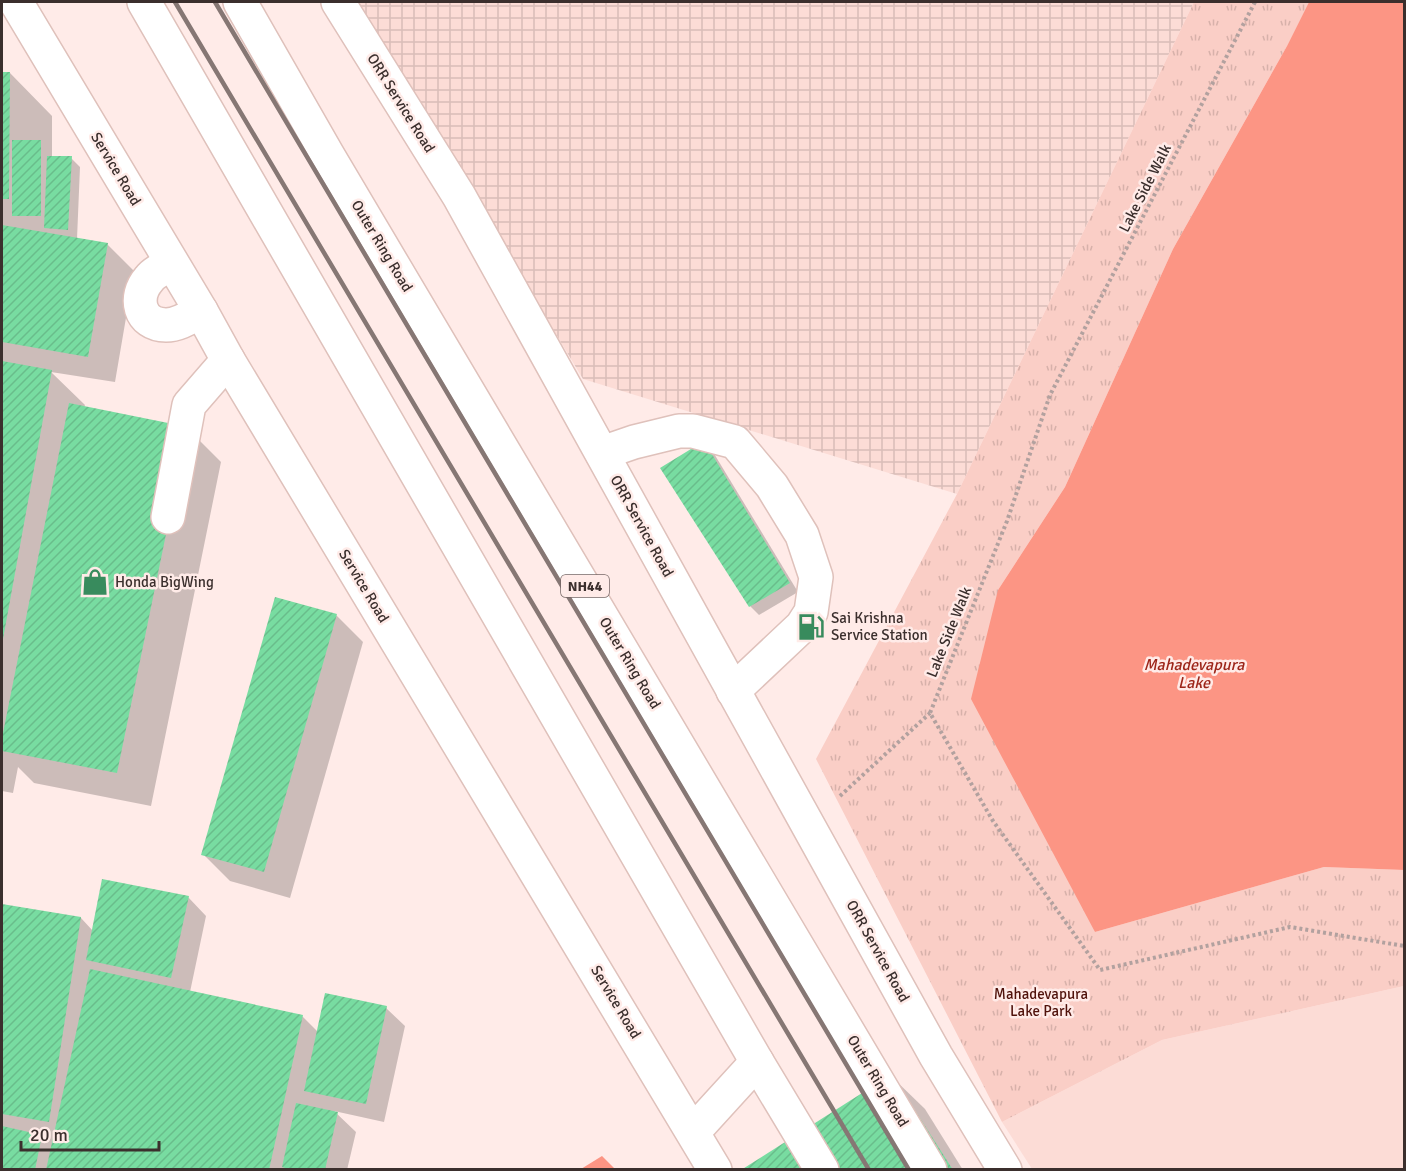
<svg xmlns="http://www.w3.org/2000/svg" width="1406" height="1171" viewBox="0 0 1406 1171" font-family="Signika,sans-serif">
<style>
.built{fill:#fcdcd6}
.industrial{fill:url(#industrial-grid)}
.park{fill:url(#park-tufts)}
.water{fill:#fc9584}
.shadow{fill:#0003}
.building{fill:url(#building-hatch)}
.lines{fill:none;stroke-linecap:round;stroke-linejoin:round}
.minor-casing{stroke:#dfc1bb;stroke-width:36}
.highway-casing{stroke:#dfc1bb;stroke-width:36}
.path{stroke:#b2a19f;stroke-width:4;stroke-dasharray:3 3;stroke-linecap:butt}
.minor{stroke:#fff;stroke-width:33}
.highway{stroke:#fff;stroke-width:33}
.rail{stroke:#867774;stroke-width:4.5}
.labels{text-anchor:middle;stroke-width:5;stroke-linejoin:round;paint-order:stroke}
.shield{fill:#ffebe8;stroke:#766765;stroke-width:1.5}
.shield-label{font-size:14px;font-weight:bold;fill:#3b2f2d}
.street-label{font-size:15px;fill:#3b2f2d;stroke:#ffebe8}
.poi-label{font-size:15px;fill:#3b2f2d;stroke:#ffebe8;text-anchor:start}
.park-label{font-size:15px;fill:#50120b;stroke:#ffebe8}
.water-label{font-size:16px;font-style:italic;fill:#9d2519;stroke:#ffebe8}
</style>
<defs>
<pattern id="industrial-grid" width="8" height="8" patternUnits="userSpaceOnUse" patternTransform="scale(1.5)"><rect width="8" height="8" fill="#fcdcd6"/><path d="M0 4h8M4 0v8" fill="none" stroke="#d9bdb8"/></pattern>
<pattern id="park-tufts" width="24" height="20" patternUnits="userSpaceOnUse" patternTransform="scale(1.5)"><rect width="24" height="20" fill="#facec6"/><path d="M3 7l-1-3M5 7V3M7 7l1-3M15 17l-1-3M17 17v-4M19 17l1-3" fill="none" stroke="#d7b1aa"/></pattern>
<pattern id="building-hatch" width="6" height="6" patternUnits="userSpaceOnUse" patternTransform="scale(1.5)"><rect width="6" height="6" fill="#78dca1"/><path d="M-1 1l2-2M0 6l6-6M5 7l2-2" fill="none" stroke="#69bd8b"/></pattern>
</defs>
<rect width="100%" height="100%" fill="#ffebe8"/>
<polygon class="built" points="1404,986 1404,1169 1032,1169 1002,1122 1162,1040"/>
<polygon class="industrial" points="356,2 1194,2 957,494 583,379"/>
<polygon class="park" points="1194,2 1309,2 1287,46 1173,249 1065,487 998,590 1095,932 1324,867 1404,870 1404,986 1162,1040 1002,1122 816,759 957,494"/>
<g class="water">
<polygon points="1309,2 1404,2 1404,870 1324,867 1095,932 971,699 998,590 1065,487 1173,249 1287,46"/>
<polygon points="602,1156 615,1169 581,1169"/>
</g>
<g class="shadow">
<polygon points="2,73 10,73 52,116 52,157 71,158 80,167 77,239 107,244 134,271 115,382 51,372 85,405 84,408 187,428 221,462 151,806 34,783 18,767 13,793 2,791"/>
<polygon points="704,443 713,452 798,592 759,615 750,606 662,469"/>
<polygon points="336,615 363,642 290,898 230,881 203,854"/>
<polygon points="188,897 206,916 190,992 302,1016 318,1032 386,1008 405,1026 384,1122 334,1111 356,1132 347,1170 2,1170 2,906 81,918 93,931"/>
<polygon points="891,1076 925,1109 963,1170 744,1170"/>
</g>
<g class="building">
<polygon points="2,72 10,72 9,199 2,199"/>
<rect x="12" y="140" width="29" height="76"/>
<polygon points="47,156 72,156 68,230 44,228"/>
<polygon points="2,225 108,243 88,357 2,342"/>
<polygon points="2,361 52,370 3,639 2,639"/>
<polygon points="69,403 188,427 117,773 2,751 2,738"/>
<polygon points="704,441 790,583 749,607 660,468"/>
<polygon points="275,597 337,614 264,872 201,855"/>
<polygon points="102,879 189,896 171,978 86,960"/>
<polygon points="2,904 81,917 49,1122 2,1114"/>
<polygon points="90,969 303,1015 269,1170 46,1170"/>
<polygon points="325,993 387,1006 366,1104 304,1091"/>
<polygon points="892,1074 953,1170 741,1170"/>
<polygon points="296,1103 338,1112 325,1170 292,1170 282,1167"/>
<polygon points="2,1126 42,1135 35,1170 2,1170"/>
</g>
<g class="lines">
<defs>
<g id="minor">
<polyline points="16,2 201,311 228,360 715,1170"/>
<polyline points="338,2 459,196 936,1056 1005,1170"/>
<path d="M172,264C164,268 154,272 149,279C133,297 139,325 166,325C179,325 190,317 201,311"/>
<polyline points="602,453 634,442 679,431 693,431 735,442 772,486 802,535 816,577 811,612 802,626 733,691"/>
<polyline points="168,517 189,405 228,360"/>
</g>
<g id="highway">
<polyline points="144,2 757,1062 822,1170"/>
<polyline points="240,2 327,154 930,1170"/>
<polyline points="694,1131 757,1062"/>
</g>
</defs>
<use href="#minor" class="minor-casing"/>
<use href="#highway" class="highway-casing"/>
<g class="path">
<polyline points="1255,2 1050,395 1007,521 930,713 993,821 1100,970 1290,927 1404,946"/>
<polyline points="840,796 930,713"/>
</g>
<use href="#minor" class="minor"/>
<use href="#highway" class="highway"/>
<g class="rail">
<polyline points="175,2 869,1170"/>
<polyline points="215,2 909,1170"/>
</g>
</g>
<defs>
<symbol id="shop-bare" viewBox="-9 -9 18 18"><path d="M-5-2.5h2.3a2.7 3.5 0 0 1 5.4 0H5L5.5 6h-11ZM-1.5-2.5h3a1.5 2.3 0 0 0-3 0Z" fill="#388b5d" stroke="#ffebe8" stroke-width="2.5" paint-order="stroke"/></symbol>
<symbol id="fuel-bare" viewBox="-9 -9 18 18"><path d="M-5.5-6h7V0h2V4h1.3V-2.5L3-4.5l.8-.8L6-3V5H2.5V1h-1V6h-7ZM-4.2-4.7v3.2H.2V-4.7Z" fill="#388b5d" stroke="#ffebe8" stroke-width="2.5" paint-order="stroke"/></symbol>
</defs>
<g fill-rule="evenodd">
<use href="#shop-bare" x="76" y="563" width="38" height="38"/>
<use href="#fuel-bare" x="792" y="608" width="38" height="38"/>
</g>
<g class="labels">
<rect class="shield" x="561" y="575" width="48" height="22" rx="4.5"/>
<g class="shield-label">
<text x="585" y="591">NH44</text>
</g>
<g class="street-label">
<text transform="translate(401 103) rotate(58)" y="5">ORR Service Road</text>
<text transform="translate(116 169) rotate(59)" y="5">Service Road</text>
<text transform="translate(1145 188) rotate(-63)" y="5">Lake Side Walk</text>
<text transform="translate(382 246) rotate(59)" y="5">Outer Ring Road</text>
<text transform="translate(642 526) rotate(61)" y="5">ORR Service Road</text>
<text transform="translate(364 586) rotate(59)" y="5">Service Road</text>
<text transform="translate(949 632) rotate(-68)" y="5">Lake Side Walk</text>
<text transform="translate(630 663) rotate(59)" y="5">Outer Ring Road</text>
<text transform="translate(878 951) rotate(61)" y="5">ORR Service Road</text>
<text transform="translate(616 1002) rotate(59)" y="5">Service Road</text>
<text transform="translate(878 1081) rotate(59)" y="5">Outer Ring Road</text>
</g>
<g class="poi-label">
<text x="115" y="587">Honda BigWing</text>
<text x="831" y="623">Sai Krishna<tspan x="831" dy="17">Service Station</tspan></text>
</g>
<g class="park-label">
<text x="1041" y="999">Mahadevapura<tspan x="1041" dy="17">Lake Park</tspan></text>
</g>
<g class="water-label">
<text x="1194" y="670">Mahadevapura<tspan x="1194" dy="18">Lake</tspan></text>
</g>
</g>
<rect width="1406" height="1171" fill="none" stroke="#3b2f2d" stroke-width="6"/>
<path d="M21 1141v9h138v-9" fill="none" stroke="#3b2f2d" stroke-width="3"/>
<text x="30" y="1141" font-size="18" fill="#3b2f2d" stroke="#ffebe8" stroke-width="4.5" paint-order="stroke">20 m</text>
</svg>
